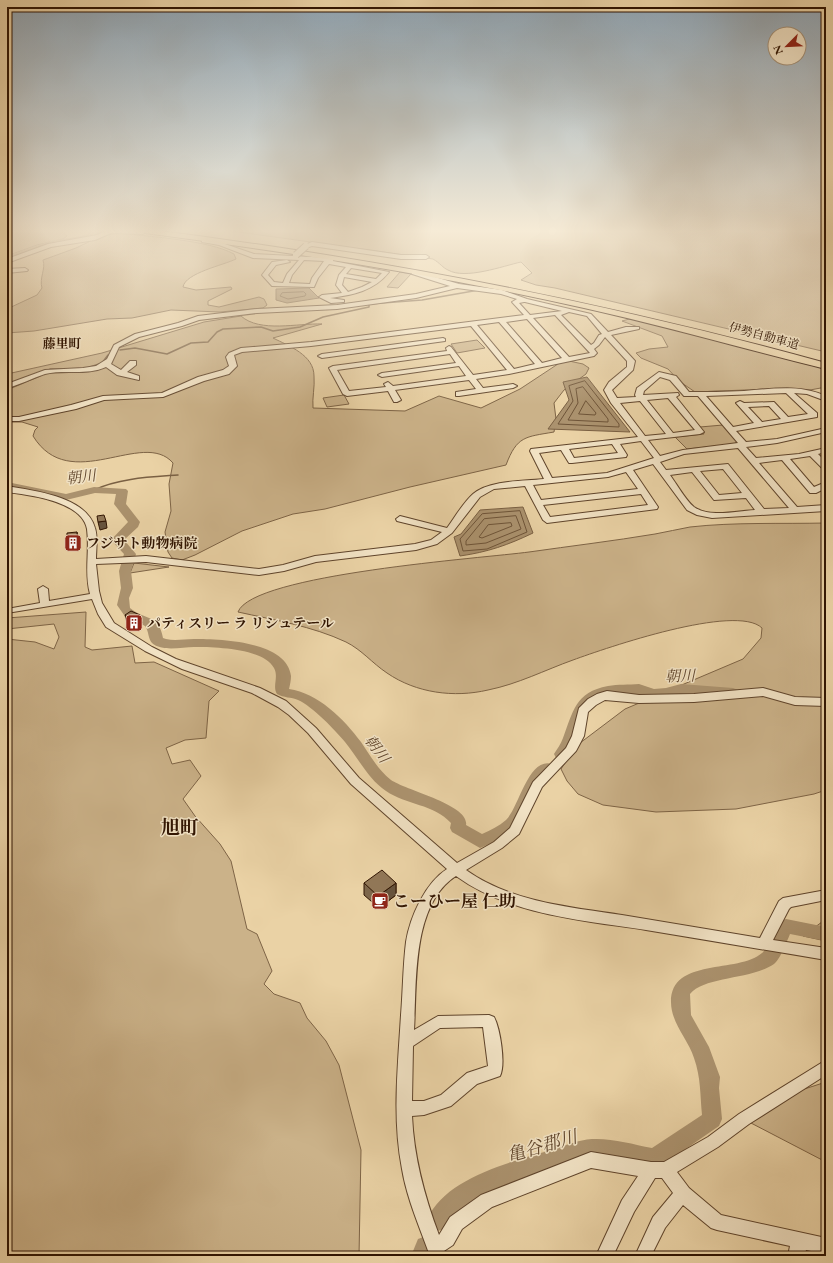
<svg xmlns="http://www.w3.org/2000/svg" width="833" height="1263" viewBox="0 0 833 1263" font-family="'EB Garamond','Noto Serif JP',serif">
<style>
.green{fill:#cbb289;stroke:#7e6446}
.water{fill:#ab926e;stroke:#7a6043}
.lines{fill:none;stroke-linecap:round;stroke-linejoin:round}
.shore{stroke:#6e5438;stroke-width:1}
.stream{stroke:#7a6043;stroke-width:1.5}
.river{fill:#ab926e;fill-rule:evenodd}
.minor-tunnel{stroke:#c5ac84;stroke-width:6;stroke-dasharray:6 3;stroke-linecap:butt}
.minor-casing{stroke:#5f442b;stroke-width:2}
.highway-casing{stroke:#311502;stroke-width:2}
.minor{fill:#f1e2c4;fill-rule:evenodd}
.highway{fill:#ead2a5;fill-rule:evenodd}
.minor-bridge-casing{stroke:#5f442b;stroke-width:8;stroke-linecap:butt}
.minor-bridge{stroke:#f1e2c4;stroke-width:6}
.wall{fill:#7d664b;stroke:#311502}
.shaded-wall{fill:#66533d;stroke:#311502}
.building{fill:#917757;stroke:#311502}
.labels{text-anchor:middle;stroke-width:3;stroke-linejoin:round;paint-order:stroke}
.far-street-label{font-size:12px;fill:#311502;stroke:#f1e2c4}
.far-quarter-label{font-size:13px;font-weight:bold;fill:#311502;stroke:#f1e2c4}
.poi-label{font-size:14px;font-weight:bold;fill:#311502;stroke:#f1e2c4;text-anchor:start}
.water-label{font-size:15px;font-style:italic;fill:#62472d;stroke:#f1e2c4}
.near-poi-label{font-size:17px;font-weight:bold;fill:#311502;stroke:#f1e2c4;text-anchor:start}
.near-water-label{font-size:18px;font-style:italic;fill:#62472d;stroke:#f1e2c4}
.near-quarter-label{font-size:19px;font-weight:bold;fill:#311502;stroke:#f1e2c4}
</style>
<rect width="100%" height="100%" fill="#ead2a5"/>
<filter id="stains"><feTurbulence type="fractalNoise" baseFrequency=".005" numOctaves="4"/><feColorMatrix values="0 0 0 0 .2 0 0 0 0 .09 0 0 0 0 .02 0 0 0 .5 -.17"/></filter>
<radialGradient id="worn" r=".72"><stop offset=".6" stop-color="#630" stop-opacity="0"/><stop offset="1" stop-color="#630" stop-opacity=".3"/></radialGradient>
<g class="green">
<path d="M7,229C22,229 57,224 67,236L63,239L37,245L7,256Z"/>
<path d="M217,229H826V352L555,288L536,285L521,280L532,273L521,262C503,266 465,280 448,270C443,268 440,263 433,259Z"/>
<path d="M120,233C151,237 208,240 234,254L236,259C224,265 185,273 183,287L196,290L231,287L232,289L208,301V305L219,307L259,297L264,299L267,305L263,308L220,312L171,310L132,318L107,319L34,331L7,333V309L37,295L42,288C39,278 46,269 43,260L76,248L101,236Z"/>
<polygon points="400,272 411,274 398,288 387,287"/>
<path d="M241,316C260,333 298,323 322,324L273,338C289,346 314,355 314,376C315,387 312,398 313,408L405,411L439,396L481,408L520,389L567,358L569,361L583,364L589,368L586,374L564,390L554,403L556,419L554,432C525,437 517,436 506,465L410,487L325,509L293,514L242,531L195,555L182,560L172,558L168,552L165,532L171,511L169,484L173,463C143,428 70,496 33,436L35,430L38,427L22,422H7V374L102,353L204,322Z"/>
<polygon points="633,318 826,363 826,387 810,390 770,389 695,392 679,381 668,369 641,358 636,353 649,349 668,347 662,336 622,321"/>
<polygon points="477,340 485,348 457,353 451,344"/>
<polygon points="344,395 349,404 327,407 323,398"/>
<polygon points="723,425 737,441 735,444 687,449 675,437 704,434 700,427"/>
<path d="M826,523V790L814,794L736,809L656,812L603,805L578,794L567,781L561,769L576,746L625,709L743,659L761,638L762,628C736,603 606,648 573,660C545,670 518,684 488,690C454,698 416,693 387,673C372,663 362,650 346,642C312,626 274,620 238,612C252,574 485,558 529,552C571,546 613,541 655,534C667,532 678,529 690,527C735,522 781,524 826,523Z"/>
<polygon points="134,563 169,567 130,573"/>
<polygon points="86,612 85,647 92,650 132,646 135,663 154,662 219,691 209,701 206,738 185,740 166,748 172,764 190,760 201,776 183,799 195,816 220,844 231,861 247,929 257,934 272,971 264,984 274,994 300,1003 307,1018 326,1041 339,1065 361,1150 359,1256 7,1256 7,639 35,642 54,649 59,637 54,624 7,629 7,618"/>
<polygon points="826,919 826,941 803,936"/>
<polygon points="826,1082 826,1162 749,1122 792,1093"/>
</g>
<g class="water">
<polygon points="309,288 319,298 287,303 276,300 276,289"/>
<polygon points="587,377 630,432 548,429 569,400 563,382"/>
<path d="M523,507L533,533C508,545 488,552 460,556L454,537L461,534L480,510Z"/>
</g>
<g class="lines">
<g class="shore">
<polygon points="304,292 306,294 305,296 288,299 280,296 282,293"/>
<polygon points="585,381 619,424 619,427 558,424 573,401 569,386"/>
<polygon points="583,387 608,419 608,422 568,420 578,403 576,389"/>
<polygon points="586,401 596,413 595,415 579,414"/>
<polygon points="520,511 527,532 487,549 463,551 460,539 482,514"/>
<polygon points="516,516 521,529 486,543 466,545 466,541 484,519"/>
<polygon points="511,523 512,526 482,538 479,537 488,525"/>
</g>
<g class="stream">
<polyline points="120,350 135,348 167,354 191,343 208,342 217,332 223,329 261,327 273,331 300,327 323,317 369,307 369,304 422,300 479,290"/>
<polyline points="90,367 102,363 108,355"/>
<polyline points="50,369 69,369"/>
<polyline points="11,388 42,375"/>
<path d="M94,490C119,478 151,477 178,475"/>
</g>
<g class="river">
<polygon points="99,229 106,230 87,240 54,245 7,261 7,256 50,241 82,236"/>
<path d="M7,482L66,494L94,487L126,489L128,491L126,504L140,522L138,527L124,540L136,554L131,571L133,588L129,598L130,608C144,620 159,614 163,638L166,639C175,641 184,639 194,639C220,639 287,641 291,676C291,680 290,685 289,689C318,693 344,719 361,742C370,755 378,770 391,780C405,790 470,805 466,825L482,834C491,830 499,826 506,820C519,808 528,757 552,764L554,768L540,784L519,827L506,837L480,848L452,832L450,828L451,823C434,804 406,805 386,791C368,779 359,759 345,742C335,730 312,706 298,700C291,697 284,698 277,694C272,686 279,677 274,668C263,648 214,647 194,647C182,647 162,652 152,643C148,639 149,631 145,626L124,615L117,605L121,588L119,571L124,554L111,540L128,522L114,504L116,494L95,493L66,500L7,488Z"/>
<path d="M639,684L654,689L666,688L681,684L733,688L738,690L740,693L738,696L733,698L682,694L660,698L637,694L608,695L591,706L587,711L578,739L566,758L561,759L556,758L554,754C557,749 561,744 563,738C573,712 575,692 608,686C618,684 629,685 639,684Z"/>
<path d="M786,919L826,927V941L790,934C787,941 780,960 774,964C751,980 705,976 690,994L691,1015L709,1047L720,1077L719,1088L722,1119L719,1126L661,1166L654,1169L602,1159L577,1161L508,1184L480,1196L453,1216L446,1228L438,1231L430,1228L427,1220C445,1177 512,1162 554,1149C567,1145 578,1140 592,1139C612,1138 632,1144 652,1148L702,1115C700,1094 701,1078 694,1058C688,1039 671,1023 671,1002C671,957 738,974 762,953C768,948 776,929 780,921Z"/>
<polygon points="426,1236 434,1239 437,1247 433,1256 411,1256 418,1239"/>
</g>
<polyline class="minor-tunnel" points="105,230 108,229"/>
<defs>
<g id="minor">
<polygon points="110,229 143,230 146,232 143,234 111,233 95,240 51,247 7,263 7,259 48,244 97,235"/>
<path d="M204,239L222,243L254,254L331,258L333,259V261L389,272C374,291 353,295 330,298L344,300V302L331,303L319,297L322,295L342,293L336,285L339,275L346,267L329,264L318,278L314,287L272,286L262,275L272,262L287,260L290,262L276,265L268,275L274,282L283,283L287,274L299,260L253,258L219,245L202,242V240ZM304,260L324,261L312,278L310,284L289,283L292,275ZM351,268L382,273L376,279L346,274ZM344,277L372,282L362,287L348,292L342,285Z"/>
<polygon points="312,242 401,255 426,255 429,257 426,259 401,259 312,246 306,248 303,246"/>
<polygon points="25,268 28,270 27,271 7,273 7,269"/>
<path d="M414,271L459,284L502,290L527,299L591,314L608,332L626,327H639V329L611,335L635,361L633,370L612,390L617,398L636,397L635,395L637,388L659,372L676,376L689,392C707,392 726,392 744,391C772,389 800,384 826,396V401L807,394L794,393L817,413V417L736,431L746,442L777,439L826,428V432L777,443L746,447L756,458L799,454L826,448V452L818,454L826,462V469H823L810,456L790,459L814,487L826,482V488L816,493H810L782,460L759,463L797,507L826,505V511L712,518L697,515L687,510L653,464L633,470L658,507L657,509L547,523L543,520L525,486L494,489L480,497L452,533L437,544L416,550L316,562L284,571L259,575L146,562L96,564L99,591L102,603L114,623L152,647L176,659L260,688L286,701L316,728L359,778L457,863L494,842L510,828L533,782L566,748L572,736L579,708L588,699L597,694L607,691L639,695L694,694L763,688L795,697L826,698V706L795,705L763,696L694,702L639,703L605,700L596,705L588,712L584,736L576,751L542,787L519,834L502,848L466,870C511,902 569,907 622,915C668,923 714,930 760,938L779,901L783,898L826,890V900L791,907L789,909L773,940L826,948V960C766,950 706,940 646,930C582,920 510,915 456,876C411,905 417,983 414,1030L438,1016L489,1015L494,1017C500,1028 506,1064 500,1076L477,1084L451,1106L424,1115L412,1116C414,1158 424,1195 439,1235L450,1217L481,1195L591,1152L651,1162H664L708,1137L739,1114L826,1060V1075L749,1124L718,1147L677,1172L689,1188L721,1215L826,1238V1254L806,1250L804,1256H788L790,1246L717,1230L711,1228L683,1205L665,1228L651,1256H635L653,1217L673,1193L662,1178H655L634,1212L613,1256H596L622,1200L638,1176L591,1168L492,1207L462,1229L453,1245L444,1251L446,1256H430C420,1228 407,1199 402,1169C392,1118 398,1066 401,1015C403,991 403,966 406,942C410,917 425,883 447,869L351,784L308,733L289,715L278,707L252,693L182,669L145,651L106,627L98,614L92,599L7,613V609L40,603L38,589L43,586L48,589L49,601L90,594C84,573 90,551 87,529C82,501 29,495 7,492V486C34,491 86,496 95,528C98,537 96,550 96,559L146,556L259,569L283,565L315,556L415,544L431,540L442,532L397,521L396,519L400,516L447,528C455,517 463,503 473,494C489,480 525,481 544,479L530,451L531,449L638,437L611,403L604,390L609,382L627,367V361L605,337L599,345L594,349L597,353L594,356L509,374L476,379L483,388L513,384L517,386L513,388L459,396H456V392L476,389L469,380L395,390L401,400L397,402H394L388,391L347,396L343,394L329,368L333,366L447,351L446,348L449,346L451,347L473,375L507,370L471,326L311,346L242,352L234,355L237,366L229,374L204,381L163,397L104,400L76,409L19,421H7V417H19L71,405L103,396L162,393L198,377L223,370L229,366L226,357L229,353L241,348L311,342L524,315L512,302L517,299L501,294L457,288L416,298L337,309L257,313L199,320L182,326L139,337L119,347L111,364L121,370L130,361H136V365L127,372L139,376V380L117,375L106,367C86,376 65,369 45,374C32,378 20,385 7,388V384L45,370L83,368L96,366L107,359L114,345L135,334L178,323L198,316L257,309L337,305L416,294L450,286L412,274V272ZM524,302H525L562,311L530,315L519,303ZM569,312L587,316L602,334L599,335L594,343L591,345L561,315ZM555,315L590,353L569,357L533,318ZM527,319L562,358L542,363L506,322ZM499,322L535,364L514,369L477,325ZM450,354L456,363L382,373L378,375L382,377L459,366L466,376L393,386L388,382L384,384L386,387L349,391L337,370ZM660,377L670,380L684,396H698L738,443L683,450L660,456L648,440L700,434L704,432L676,397L679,395L678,393L643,395L644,391ZM786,393L808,414L788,417L774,402L744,403L740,401L736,403L754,423L733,427L706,396ZM668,398L695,430L673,433L647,400ZM640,401L666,434L645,436L620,403ZM769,406L781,419L762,422L748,407ZM641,441L654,458L607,473L552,478L539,453L561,450L569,463H572L626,457L627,455L620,444ZM612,444L618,453L574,458L569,449ZM738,448L789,508L764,509L728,464L666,470L660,462L684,454ZM723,469L742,493L719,495L700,471ZM626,472L638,489L541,500L533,485L608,477ZM692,472L714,500L746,498L755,510C737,511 710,518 694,507C686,501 676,483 670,475ZM641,494L648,505L550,517L543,505ZM483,1027L488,1066L467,1073L441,1095L424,1101H412L413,1046L440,1028Z"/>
<polygon points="443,338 445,339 445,341 322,358 318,356 322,354"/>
</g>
<path id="highway" d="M126,229H145C375,258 602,301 826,363V369C745,349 665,326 584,308C434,274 282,251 130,231Z"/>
</defs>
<use href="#minor" class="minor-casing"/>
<use href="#highway" class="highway-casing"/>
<use href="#minor" class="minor"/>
<use href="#highway" class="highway"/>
<defs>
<polyline id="minor-bridge" points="296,255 306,246"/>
</defs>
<use href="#minor-bridge" class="minor-bridge-casing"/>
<use href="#minor-bridge" class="minor-bridge"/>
</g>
<g class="wall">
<polygon points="125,615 142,623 136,627 133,627 127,623"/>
<polygon points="364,883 396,883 396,895 379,908 364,895"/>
</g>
<g class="shaded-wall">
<polygon points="106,521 107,528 100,530 98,522"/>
<polygon points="77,532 79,544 69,546 67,539"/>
<polygon points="140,615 142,623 136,627 133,627 131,620"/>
<polygon points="396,883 396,895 379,908 378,896"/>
</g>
<g class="building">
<polygon points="104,515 106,521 98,522 97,516"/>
<polygon points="77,532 77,537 67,539 67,533"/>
<polygon points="131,611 140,615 135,619 131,620 125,615"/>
<polygon points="382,870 396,883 378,896 364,883"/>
</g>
<linearGradient id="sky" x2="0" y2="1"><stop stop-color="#8fa6b7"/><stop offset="0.57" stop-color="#f6ebd6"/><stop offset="1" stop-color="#f6ebd6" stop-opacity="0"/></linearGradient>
<rect width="833" height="405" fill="url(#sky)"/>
<defs>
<symbol id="building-square" viewBox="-11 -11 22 22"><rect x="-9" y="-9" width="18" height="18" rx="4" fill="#8f2418" stroke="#f1e2c4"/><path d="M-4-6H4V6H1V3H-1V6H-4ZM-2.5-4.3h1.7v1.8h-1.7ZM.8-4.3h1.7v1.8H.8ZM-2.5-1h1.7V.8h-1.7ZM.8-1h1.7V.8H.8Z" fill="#fff"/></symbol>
<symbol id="cafe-square" viewBox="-11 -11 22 22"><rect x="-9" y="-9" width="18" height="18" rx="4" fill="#8f2418" stroke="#f1e2c4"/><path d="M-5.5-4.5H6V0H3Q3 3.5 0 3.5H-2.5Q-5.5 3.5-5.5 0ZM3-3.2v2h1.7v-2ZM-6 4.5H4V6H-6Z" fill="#fff"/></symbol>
</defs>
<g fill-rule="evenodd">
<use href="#building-square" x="63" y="533" width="20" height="20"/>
<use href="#building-square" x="124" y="613" width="20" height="20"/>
<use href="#cafe-square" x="370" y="891" width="20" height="20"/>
</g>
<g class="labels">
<g class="far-street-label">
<text transform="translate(764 336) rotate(15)" y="4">伊勢自動車道</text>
</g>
<g class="far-quarter-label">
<text x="62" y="348">藤里町</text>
</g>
<g class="poi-label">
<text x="86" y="548">フジサト動物病院</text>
<text x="147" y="628">パティスリー ラ リシュテール</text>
</g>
<g class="water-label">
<text transform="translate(81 477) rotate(-7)" y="5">朝川</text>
<text transform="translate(680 676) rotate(-2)" y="5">朝川</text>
<text transform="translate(377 749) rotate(53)" y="5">朝川</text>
</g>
<g class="near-poi-label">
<text x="393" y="907">こーひー屋 仁助</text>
</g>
<g class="near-water-label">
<text transform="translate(542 1146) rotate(-16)" y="6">亀谷郡川</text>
</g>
<g class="near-quarter-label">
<text x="180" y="834">旭町</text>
</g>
</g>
<rect width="833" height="1263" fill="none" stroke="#ead2a5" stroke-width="24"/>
<rect x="8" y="8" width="817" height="1247" fill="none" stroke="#311502" stroke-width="2"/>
<rect x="12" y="12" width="809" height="1239" fill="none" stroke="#311502"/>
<g transform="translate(787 46) rotate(246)"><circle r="19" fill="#f1e2c4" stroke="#a49076"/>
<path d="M0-3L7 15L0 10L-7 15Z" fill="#8f2418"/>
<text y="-6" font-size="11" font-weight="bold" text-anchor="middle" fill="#311502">N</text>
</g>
<rect width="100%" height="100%" filter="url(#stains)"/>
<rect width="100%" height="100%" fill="url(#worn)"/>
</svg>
